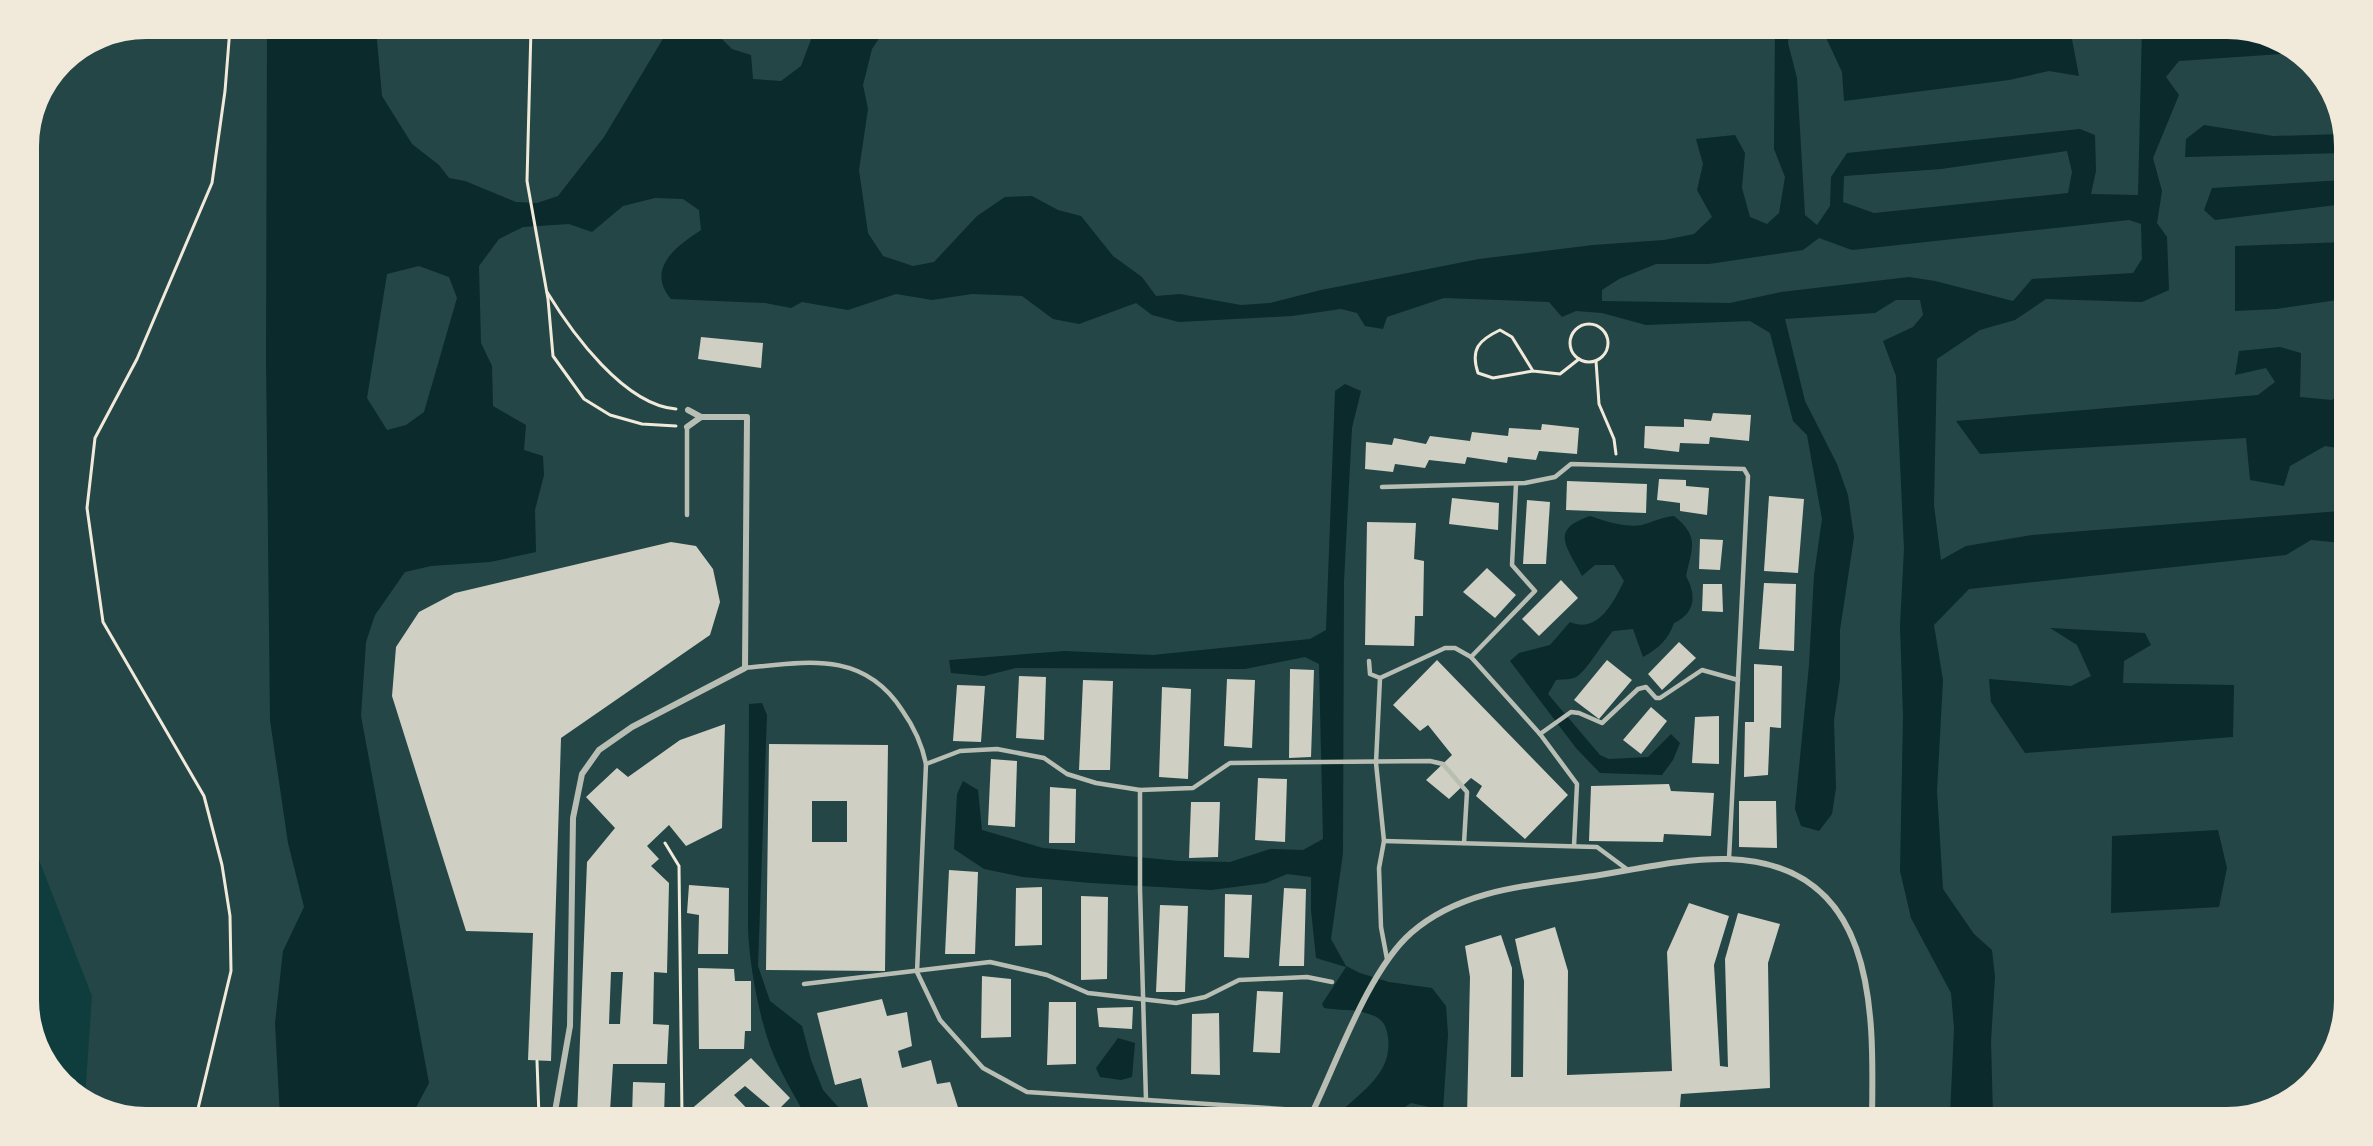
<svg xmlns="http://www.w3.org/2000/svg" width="2373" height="1146" viewBox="0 0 2373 1146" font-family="Lato,sans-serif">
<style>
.green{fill:#244646}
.water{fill:#0a2a2b;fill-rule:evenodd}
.building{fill:#cfcfc3;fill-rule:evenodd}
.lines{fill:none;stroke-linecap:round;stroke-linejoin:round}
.path{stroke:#f1e9da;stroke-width:3}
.service{stroke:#b8beb3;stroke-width:4.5}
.minor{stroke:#b8beb3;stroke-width:6}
</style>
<rect width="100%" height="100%" fill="#0f3d3e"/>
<polygon class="green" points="146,28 2227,28 2279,40 2325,81 2344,138 2344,1000 2333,1052 2292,1098 2228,1117 146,1117 94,1106 85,1098 92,996 29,834 29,138 38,101 63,63 101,37"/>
<g class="water">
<path d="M267,29H376L382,96L412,144L439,165L449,178L465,181L516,202L537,203L558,196L604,137L664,37L665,29H722L721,38L732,49L751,55L753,79L781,81L801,66L815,29H890L884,31L872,49L863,85L868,109L859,170L868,233L883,256L913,266L934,262L977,216L1005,197L1032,196L1058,210L1081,216L1113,256L1142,277L1156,296L1180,294L1241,305L1270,303L1321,290L1479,259L1593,245L1664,240L1694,234L1712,217L1697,190L1703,164L1696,139L1735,135L1745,153L1742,188L1750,217L1767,224L1779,213L1785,177L1774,149L1775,29H1790L1788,43L1797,78L1805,215L1817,225L1830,206L1831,177L1847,153L2080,129L2095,135L2096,171L2091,194L2138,195L2142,29C2191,29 2255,19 2294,53L2179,61L2166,77L2179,95L2153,158L2162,191L2157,223L2167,237L2169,290L2142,302L2046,299L2015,320L1980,330L1937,359L1934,505L1941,560L1966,546L2032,535L2340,511H2344V543L2311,540L2286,555L1969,589L1934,625L1943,680L1937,791L1943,889L1974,934L1992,950L1995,977L1991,1041L1993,1117H1950L1954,1028L1951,993L1911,918L1900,871L1903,716L1900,626L1904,549L1896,376L1883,341L1913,327L1923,315L1920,300H1896L1875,313L1785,319L1805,401L1837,464L1848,495L1854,537L1840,630V679L1834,720L1836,788L1832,814L1819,831L1801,826L1795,809L1809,665L1814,575L1822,519L1807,435L1793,421L1770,333L1750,321L1646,325L1602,313L1576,311L1562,317L1549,302L1444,298L1387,317L1383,329L1365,326L1357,313L1341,309L1292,316L1179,322L1152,315L1136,303L1079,324L1053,319L1022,296L972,294L932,300L896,294L848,310L802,302L791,308L765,303L671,299C646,269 675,247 701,230L699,210L683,199L655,198L623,206L592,232L569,224L523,227L499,239L479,266L481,343L492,366L493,406L526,425L524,450L543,456L544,475L535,510L536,552L490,562L431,566L405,572L375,615L366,642L361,716L429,1083L411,1117H280L275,1023L283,951L304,907L288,843L270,720L266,359ZM2067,151L2072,172L2068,193L1874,213L1843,202L1844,176L1941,169ZM2129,220L2141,224L2142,259L2133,273L2032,279L2013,301L1935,281L1909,277L1781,292L1730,303L1602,301V290L1619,279L1656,264H1709L1803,250L1819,238L1852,250ZM419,266L449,277L457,298L424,412L406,425L387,430L367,398L387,274Z"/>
<polygon points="1822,29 2070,29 2079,76 2049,71 2009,80 1844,101 1842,72"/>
<polygon points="2204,125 2273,136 2343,134 2344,153 2185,157 2186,139"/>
<polygon points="2344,180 2344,204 2215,220 2204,210 2212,188"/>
<polygon points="2344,242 2344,299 2276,309 2235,311 2235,246"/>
<polygon points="2280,347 2301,353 2300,397 2332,400 2344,390 2344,449 2325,446 2290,466 2284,486 2250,480 2246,438 1980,454 1956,421 2258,395 2275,382 2266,368 2235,375 2239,351"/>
<path d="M1345,384L1361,391L1352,428L1344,581L1343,853L1331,939L1346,966L1360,973L1389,982L1432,988L1446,1006L1448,1035L1443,1110L1411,1103L1390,1117H1335C1359,1093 1393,1075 1388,1037C1386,1024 1382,1018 1369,1014C1354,1008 1339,1011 1324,1008L1322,1004L1346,967L1316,958L1311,910V877L1287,874L1266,883L1211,890L1091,883L1023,877L984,869L954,849L957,794L963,781L978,790L982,830L1043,848L1179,861L1230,862L1270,849L1303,850L1323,839L1319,664L1305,657L1245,669L1016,668L984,676L951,673L949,660L1065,651L1153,655L1310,639L1326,630L1335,391Z"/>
<path d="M1590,516C1605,521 1625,528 1642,525C1653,522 1662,517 1674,516C1700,537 1692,547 1686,576C1697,596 1695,613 1674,623C1668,640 1659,648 1643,657L1633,629L1613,631C1603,642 1586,672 1576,677C1571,680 1562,679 1556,680L1548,694L1600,755L1609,759L1648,757L1671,734L1680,743L1673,760L1662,775L1600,773L1576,748L1510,661L1519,653L1550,645L1570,622C1598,634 1613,603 1624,581L1614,565H1595L1582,576C1568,548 1548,530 1590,516Z"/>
<polygon points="2050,628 2145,633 2151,645 2124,661 2123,683 2234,685 2233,737 2025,753 1991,702 1989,679 2071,686 2091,676 2077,645"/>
<path d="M762,703L767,715L758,966L770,1001L802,1026L811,1060L823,1090L839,1108L857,1117H806C795,1096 781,1074 772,1051C759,1018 749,963 748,928L749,704Z"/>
<polygon points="2218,830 2227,868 2219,907 2111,913 2112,836"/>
<polygon points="1118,1038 1135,1043 1132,1077 1121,1080 1100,1077 1096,1068"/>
</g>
<g class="building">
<polygon points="701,337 763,343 761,368 698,359"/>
<polygon points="1713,413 1751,415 1749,441 1710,437 1709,444 1680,443 1679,452 1644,448 1645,426 1684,427 1684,419 1711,421"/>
<polygon points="1542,424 1579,428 1577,454 1539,451 1536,460 1508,457 1507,463 1467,457 1465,464 1429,460 1425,468 1395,464 1393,472 1365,469 1366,442 1392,445 1394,438 1426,444 1430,436 1470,441 1472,432 1508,436 1509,428 1541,430"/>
<polygon points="1659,479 1686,480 1686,486 1709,488 1707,515 1680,511 1680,503 1657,500"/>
<polygon points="1567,481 1647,484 1646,513 1566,510"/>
<polygon points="1769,496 1804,499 1798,573 1764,571"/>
<polygon points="1452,498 1499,503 1498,530 1449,524"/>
<polygon points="1527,500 1550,502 1546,564 1523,564"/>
<polygon points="1367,522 1416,523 1414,559 1424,561 1423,616 1415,616 1414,646 1365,645"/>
<polygon points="1700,539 1723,540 1720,570 1699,569"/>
<polygon points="671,542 696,546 713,569 720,602 710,635 561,738 551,1061 528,1060 533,933 466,931 392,696 396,647 419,612 455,593"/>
<polygon points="1487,568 1516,595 1495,618 1463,592"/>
<polygon points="1561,580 1578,598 1539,636 1522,619"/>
<polygon points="1764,583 1796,584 1794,651 1759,649"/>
<polygon points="1703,584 1722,584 1723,612 1702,611"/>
<polygon points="1679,642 1696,658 1662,690 1648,674"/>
<polygon points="1437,660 1568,795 1525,839 1476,796 1482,786 1471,778 1449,799 1426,780 1452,755 1428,725 1420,731 1393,705"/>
<polygon points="1607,660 1632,680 1599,719 1574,700"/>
<polygon points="1754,664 1782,666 1781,728 1770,727 1768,775 1744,777 1745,722 1754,722"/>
<polygon points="1290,669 1314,670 1311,757 1289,758"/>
<polygon points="1019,676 1046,677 1044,740 1016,738"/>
<polygon points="1227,679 1255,680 1252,748 1224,746"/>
<polygon points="1083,680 1113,681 1110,770 1079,770"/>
<polygon points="957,685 985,686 981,742 953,741"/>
<polygon points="1162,687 1191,689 1188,779 1159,777"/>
<polygon points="1651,707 1667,721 1641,754 1623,740"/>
<polygon points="1719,716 1719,764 1692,763 1695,717"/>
<path d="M725,724L722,828L686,846L669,825L647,846L659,859L651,866L669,883L667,973L654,972L653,1024L669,1025L667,1064H613L610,1111L586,1112V1117H577L587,862L615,828L586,797L617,768L628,777L680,740ZM611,972H623L620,1024H609Z"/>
<path d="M769,744L888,745L885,971L766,970ZM812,801H847V842H812Z"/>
<polygon points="991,759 1017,761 1015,827 988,825"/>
<polygon points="1258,778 1287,779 1285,842 1255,840"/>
<polygon points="1669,784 1671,791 1714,793 1711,836 1664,834 1663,842 1589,841 1591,786"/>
<polygon points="1050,787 1076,789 1075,843 1049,843"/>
<polygon points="1739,801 1776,801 1777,848 1739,847"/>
<polygon points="1191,802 1220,802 1218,857 1189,858"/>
<polygon points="949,870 978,872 975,954 945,954"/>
<polygon points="689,885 729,888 728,954 698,954 699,915 687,913"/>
<polygon points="1042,887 1042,945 1015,946 1016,888"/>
<polygon points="1284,888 1306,889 1304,966 1279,966"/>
<polygon points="1225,894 1252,895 1249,958 1224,957"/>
<polygon points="1081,896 1108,897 1107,979 1081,980"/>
<polygon points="1689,903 1729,916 1714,965 1720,1066 1728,1067 1725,959 1738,913 1780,924 1768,963 1770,1088 1681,1094 1679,1117 1467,1117 1470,977 1465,946 1501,935 1512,968 1511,1077 1523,1077 1524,981 1515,939 1555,927 1568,971 1567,1075 1672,1071 1667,952"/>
<polygon points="1160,905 1188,906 1185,992 1156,992"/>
<polygon points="698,968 734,969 735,981 751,981 751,1031 745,1031 744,1049 699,1049"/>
<polygon points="982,976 1011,979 1011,1037 981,1038"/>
<polygon points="1257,991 1283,992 1280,1053 1253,1052"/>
<polygon points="882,999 887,1016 907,1012 912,1046 898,1051 902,1068 931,1060 937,1084 950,1082 961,1117 894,1117 890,1107 869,1111 861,1078 835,1085 817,1013"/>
<polygon points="1049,1002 1076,1002 1076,1064 1047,1065"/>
<polygon points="1133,1007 1132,1029 1099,1027 1097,1008"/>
<polygon points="1219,1013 1220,1075 1191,1074 1192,1014"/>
<polygon points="751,1058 790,1098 776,1112 745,1086 734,1095 755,1117 693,1117 689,1111"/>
<polygon points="633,1082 665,1083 664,1117 632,1117"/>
</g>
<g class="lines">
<g class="path">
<polyline points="531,28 527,181 548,299 553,356 584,399 610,415 642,424 676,426"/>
<path d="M547,292C572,333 624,405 676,409"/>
<circle cx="1589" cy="343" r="19"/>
<polyline points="1596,361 1599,404 1614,439 1616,454"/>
<path d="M1533,371L1493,378L1478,373C1470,349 1479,340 1500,330L1512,337L1533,371L1560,374L1579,359"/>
<polyline points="665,843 679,866 682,1117"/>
<polyline points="537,1061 539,1117"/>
<polyline points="66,1081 74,1081 75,1088"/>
<polyline points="196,1117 231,971 230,916 222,865 204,796 103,622 87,508 95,438 137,359 212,183 225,91 230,28"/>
</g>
<g class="service">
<polyline points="687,427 687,515"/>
<polyline points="1516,484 1512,565 1535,591 1471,657 1540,734 1571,712 1579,713 1602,723 1638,689 1646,687 1656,698 1660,698 1702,670 1738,680"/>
<polyline points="1382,487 1525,483 1555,477 1571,464 1744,469 1748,476 1729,859"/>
<polyline points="1369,661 1370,674 1380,678 1376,763 1384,841 1379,868 1381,927 1387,959"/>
<path d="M745,668C807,662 863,650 902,710C914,727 922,744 926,764L917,972L940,1020L983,1068L1027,1092L1313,1111"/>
<polyline points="1380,678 1445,648 1455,648 1471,657"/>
<polyline points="1540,734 1577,784 1574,846"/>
<polyline points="926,764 960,751 997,749 1044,758 1067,774 1096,783 1140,790 1193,788 1230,763 1430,761 1443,764 1467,792 1464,843"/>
<polyline points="1140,790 1140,890 1146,1100"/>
<polyline points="1384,841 1597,847 1628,870"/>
<polyline points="804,984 990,962 1047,975 1088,993 1176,1003 1205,997 1239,980 1307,977 1332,982"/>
</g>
<g class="minor">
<polyline points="688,410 701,417"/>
<polyline points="554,1117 570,1026 573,818 582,774 599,750 632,727 745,668 747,417 701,417 687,427"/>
<path d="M1313,1117V1111C1338,1059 1369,970 1411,933C1461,889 1531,885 1594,876C1638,869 1684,858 1728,859C1876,864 1874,1006 1872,1117"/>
</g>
</g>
<path d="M0 0H2373V1146H0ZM146 39H2227A107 107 0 0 1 2334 146V1000A107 107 0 0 1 2227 1107H146A107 107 0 0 1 39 1000V146A107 107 0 0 1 146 39Z" fill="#f1e9da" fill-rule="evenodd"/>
</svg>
